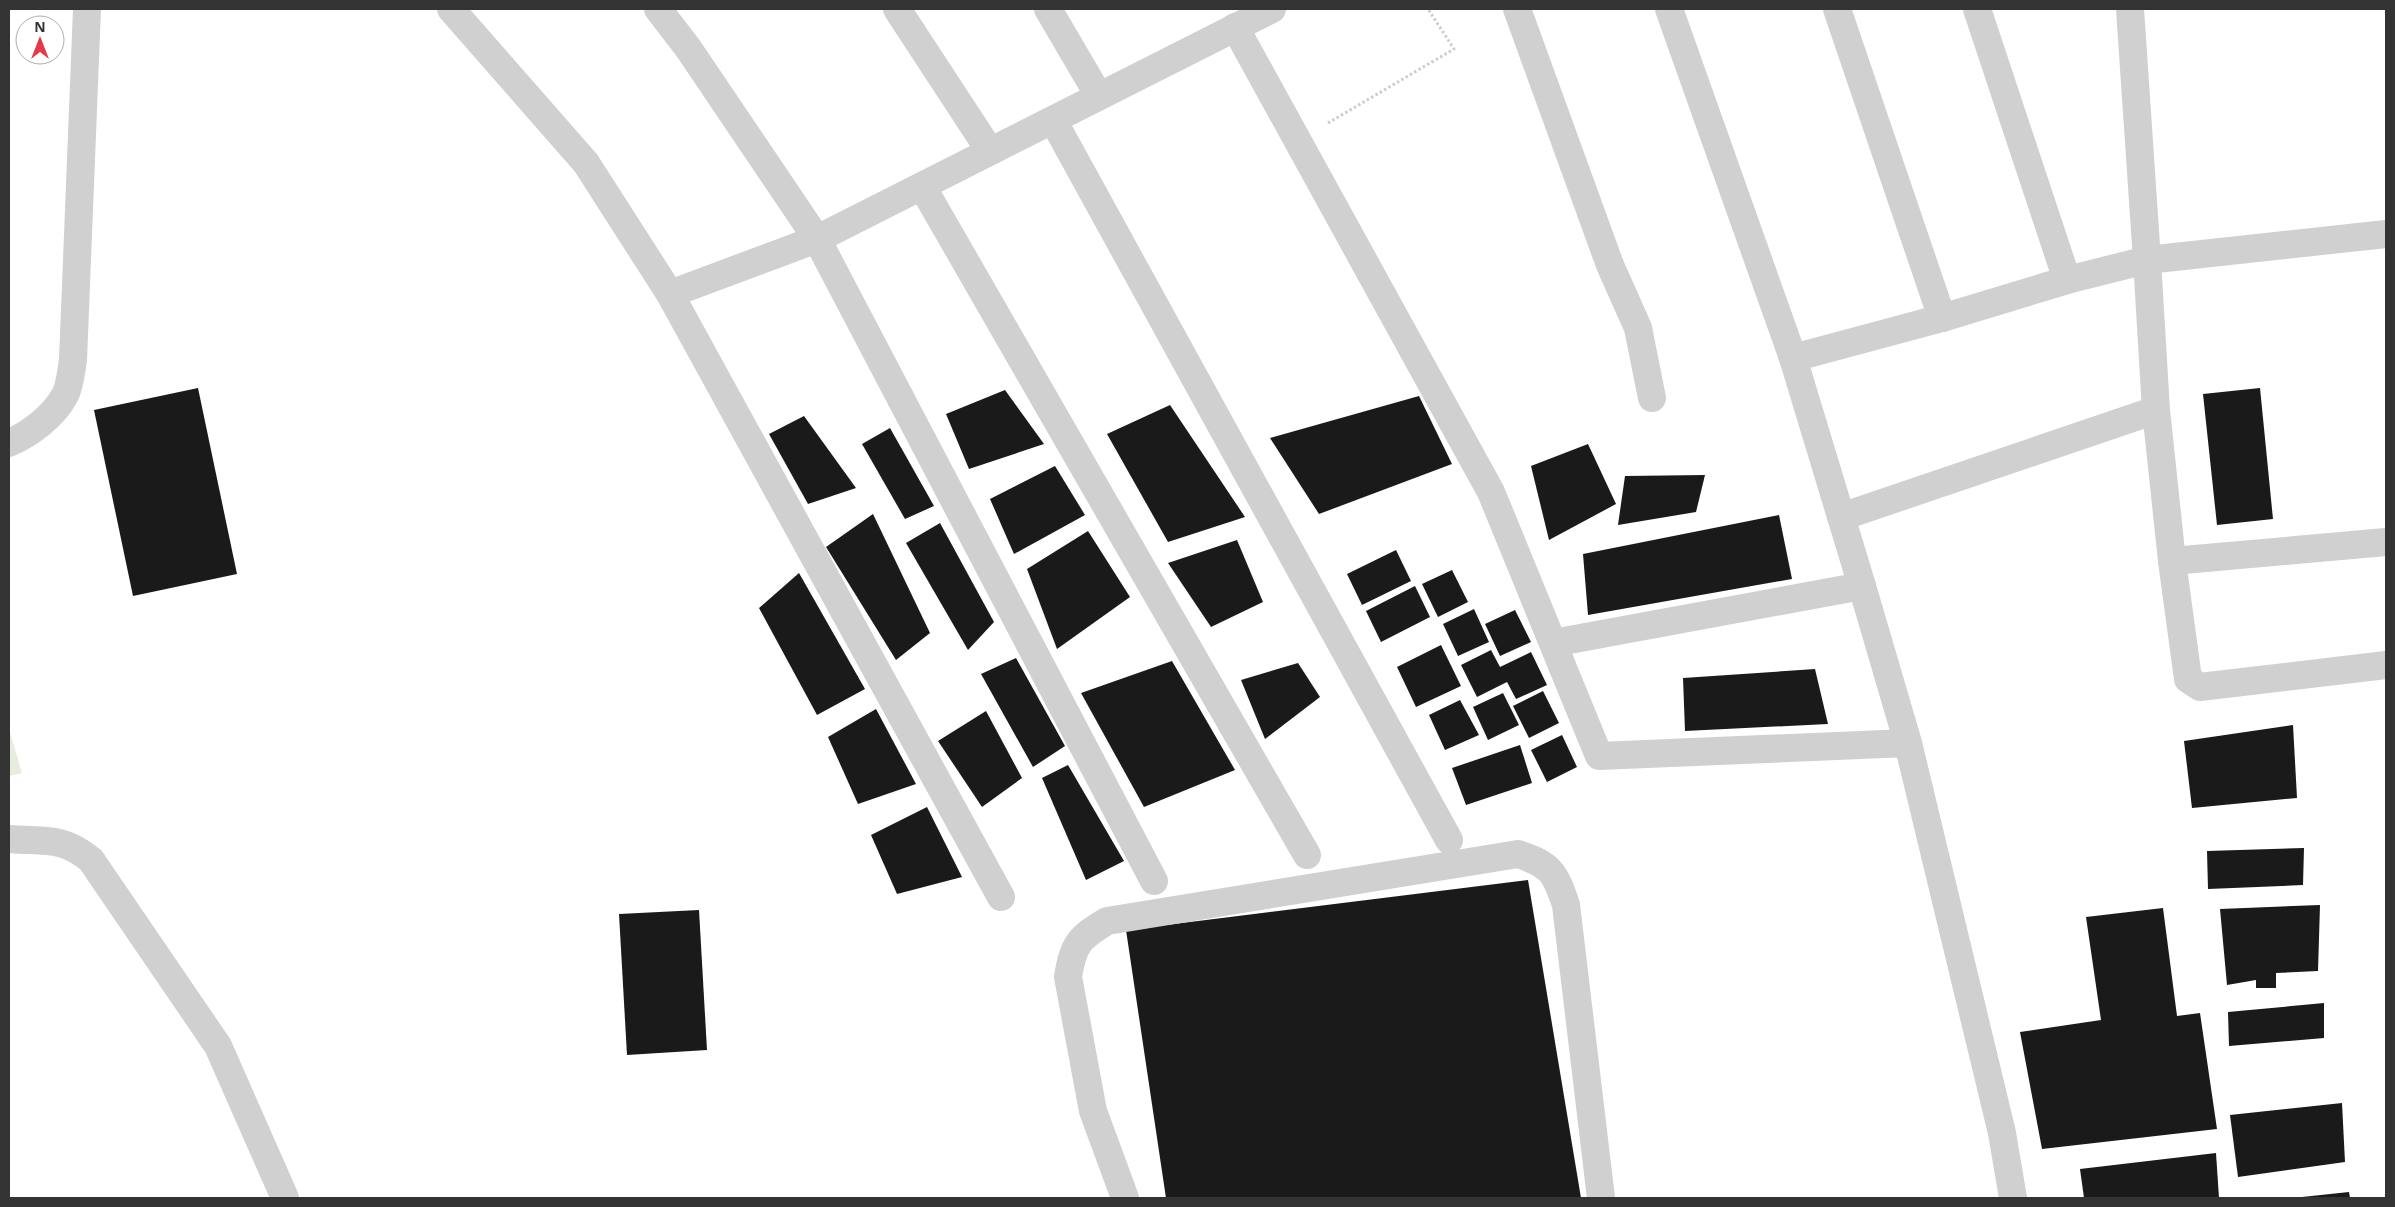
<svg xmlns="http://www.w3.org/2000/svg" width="2395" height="1207" viewBox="0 0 2395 1207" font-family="'Open Sans',sans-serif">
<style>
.green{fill:#e6ecdf}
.building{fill:#1a1a1a}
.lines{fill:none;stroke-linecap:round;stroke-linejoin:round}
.path{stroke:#cdcdcd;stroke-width:3;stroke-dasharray:2.5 2.5;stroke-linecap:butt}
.minor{stroke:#d0d0d0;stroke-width:28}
</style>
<rect width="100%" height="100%" fill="#fff"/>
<polygon class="green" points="9,729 22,773 9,776"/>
<g class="building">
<polygon points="198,388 237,574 133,596 94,410"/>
<polygon points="2260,388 2273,519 2217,525 2203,394"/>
<polygon points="1005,390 1044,444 969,469 946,414"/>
<polygon points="1419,396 1452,464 1319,514 1270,438"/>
<polygon points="1170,405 1245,517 1168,542 1107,434"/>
<polygon points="804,416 856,488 808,504 769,434"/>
<polygon points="890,428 934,506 905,519 862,444"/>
<polygon points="1588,444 1616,504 1549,540 1531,466"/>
<polygon points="1055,466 1085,515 1014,554 990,499"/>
<polygon points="1705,475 1696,512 1618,525 1625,476"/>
<polygon points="873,514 930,633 896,660 826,547"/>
<polygon points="1779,515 1792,579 1588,615 1583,554"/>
<polygon points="940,523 994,622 968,650 906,543"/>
<polygon points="1088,531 1130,597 1057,649 1027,569"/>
<polygon points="1237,540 1263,602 1211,627 1168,563"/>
<polygon points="1396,550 1411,581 1362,605 1347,574"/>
<polygon points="1452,570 1468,602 1438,617 1422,584"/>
<polygon points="799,573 865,689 817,715 759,608"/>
<polygon points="1415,586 1430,617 1381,642 1366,611"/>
<polygon points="1474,609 1489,642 1458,656 1443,624"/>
<polygon points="1515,610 1531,642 1500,656 1485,624"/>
<polygon points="1441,645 1461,686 1416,707 1397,667"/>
<polygon points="1491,650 1500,667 1531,652 1547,685 1516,699 1507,682 1477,697 1461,665"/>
<polygon points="1016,658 1065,746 1033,767 981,674"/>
<polygon points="1172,661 1235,770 1144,807 1081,693"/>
<polygon points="1298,663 1320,697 1265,739 1241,680"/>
<polygon points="1815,669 1828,724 1685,731 1683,678"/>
<polygon points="1543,691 1559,723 1529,738 1513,706"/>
<polygon points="1503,693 1519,725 1488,740 1473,707"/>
<polygon points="1460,700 1479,735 1445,750 1429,715"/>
<polygon points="876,709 916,784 858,804 828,737"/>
<polygon points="986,711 1022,778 982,807 938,741"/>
<polygon points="2293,725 2297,798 2192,808 2184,741"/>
<polygon points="1562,735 1577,767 1547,782 1531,750"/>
<polygon points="1520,745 1532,783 1466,805 1452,768"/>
<polygon points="1068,765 1124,861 1086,880 1042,778"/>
<polygon points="927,807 962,877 897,894 871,835"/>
<polygon points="2304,848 2303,885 2208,889 2207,851"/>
<polygon points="1528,880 1581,1198 1166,1198 1126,930"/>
<polygon points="2320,905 2318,971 2276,973 2276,988 2256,988 2256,980 2227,985 2220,909"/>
<polygon points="2163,908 2177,1016 2200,1013 2217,1129 2042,1149 2020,1032 2101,1020 2086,917"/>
<polygon points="699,910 707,1050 627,1055 619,914"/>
<polygon points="2324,1003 2324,1038 2229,1046 2228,1012"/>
<polygon points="2342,1103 2345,1162 2238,1177 2230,1115"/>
<polygon points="2216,1153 2219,1198 2084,1198 2080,1169"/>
<polygon points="2349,1192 2350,1198 2302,1198 2302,1197"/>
</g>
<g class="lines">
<polyline class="path" points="1328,123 1454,49 1428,9"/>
<g class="minor">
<polyline points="451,9 586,163 670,294"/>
<polyline points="658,9 688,48 817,239 1154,881"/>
<polyline points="897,9 990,151"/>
<polyline points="1048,9 1099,96"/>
<polyline points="1517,9 1610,265 1638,328 1652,398"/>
<polyline points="1669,9 1793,358 1862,586 1908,743 2002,1133 2013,1198"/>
<polyline points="1837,9 1942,318"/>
<polyline points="1977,9 2067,280"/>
<polyline points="1235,27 1491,492 1599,756 1908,743"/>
<polyline points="1053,120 1449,840"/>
<polyline points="922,186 1307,855"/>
<polyline points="2386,234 2147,260 2156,410 2172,561 2188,679 2200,687 2386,665"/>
<polyline points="1793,358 1942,318 2067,280 2147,260 2130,9"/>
<path d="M9,443C30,434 54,416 65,395C70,386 71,371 73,360L87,9"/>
<polyline points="1841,517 2156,410"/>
<polyline points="2172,561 2386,542"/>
<polyline points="1553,643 1862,586"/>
<path d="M9,839C44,842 62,836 91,860L218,1046L285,1198"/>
<polyline points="1001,897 670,294 817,239 1272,9"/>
<path d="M1125,1198L1093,1111L1068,977C1073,944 1079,938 1107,921L1518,854C1551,865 1555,872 1566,905L1601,1198"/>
</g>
</g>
<rect width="2395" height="1207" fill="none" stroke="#333333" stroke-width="20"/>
<g transform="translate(40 40)"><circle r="24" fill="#ffffff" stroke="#adadad"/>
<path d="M0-4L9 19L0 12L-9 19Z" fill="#e63946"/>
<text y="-8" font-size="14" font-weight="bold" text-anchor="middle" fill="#333333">N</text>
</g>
</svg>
